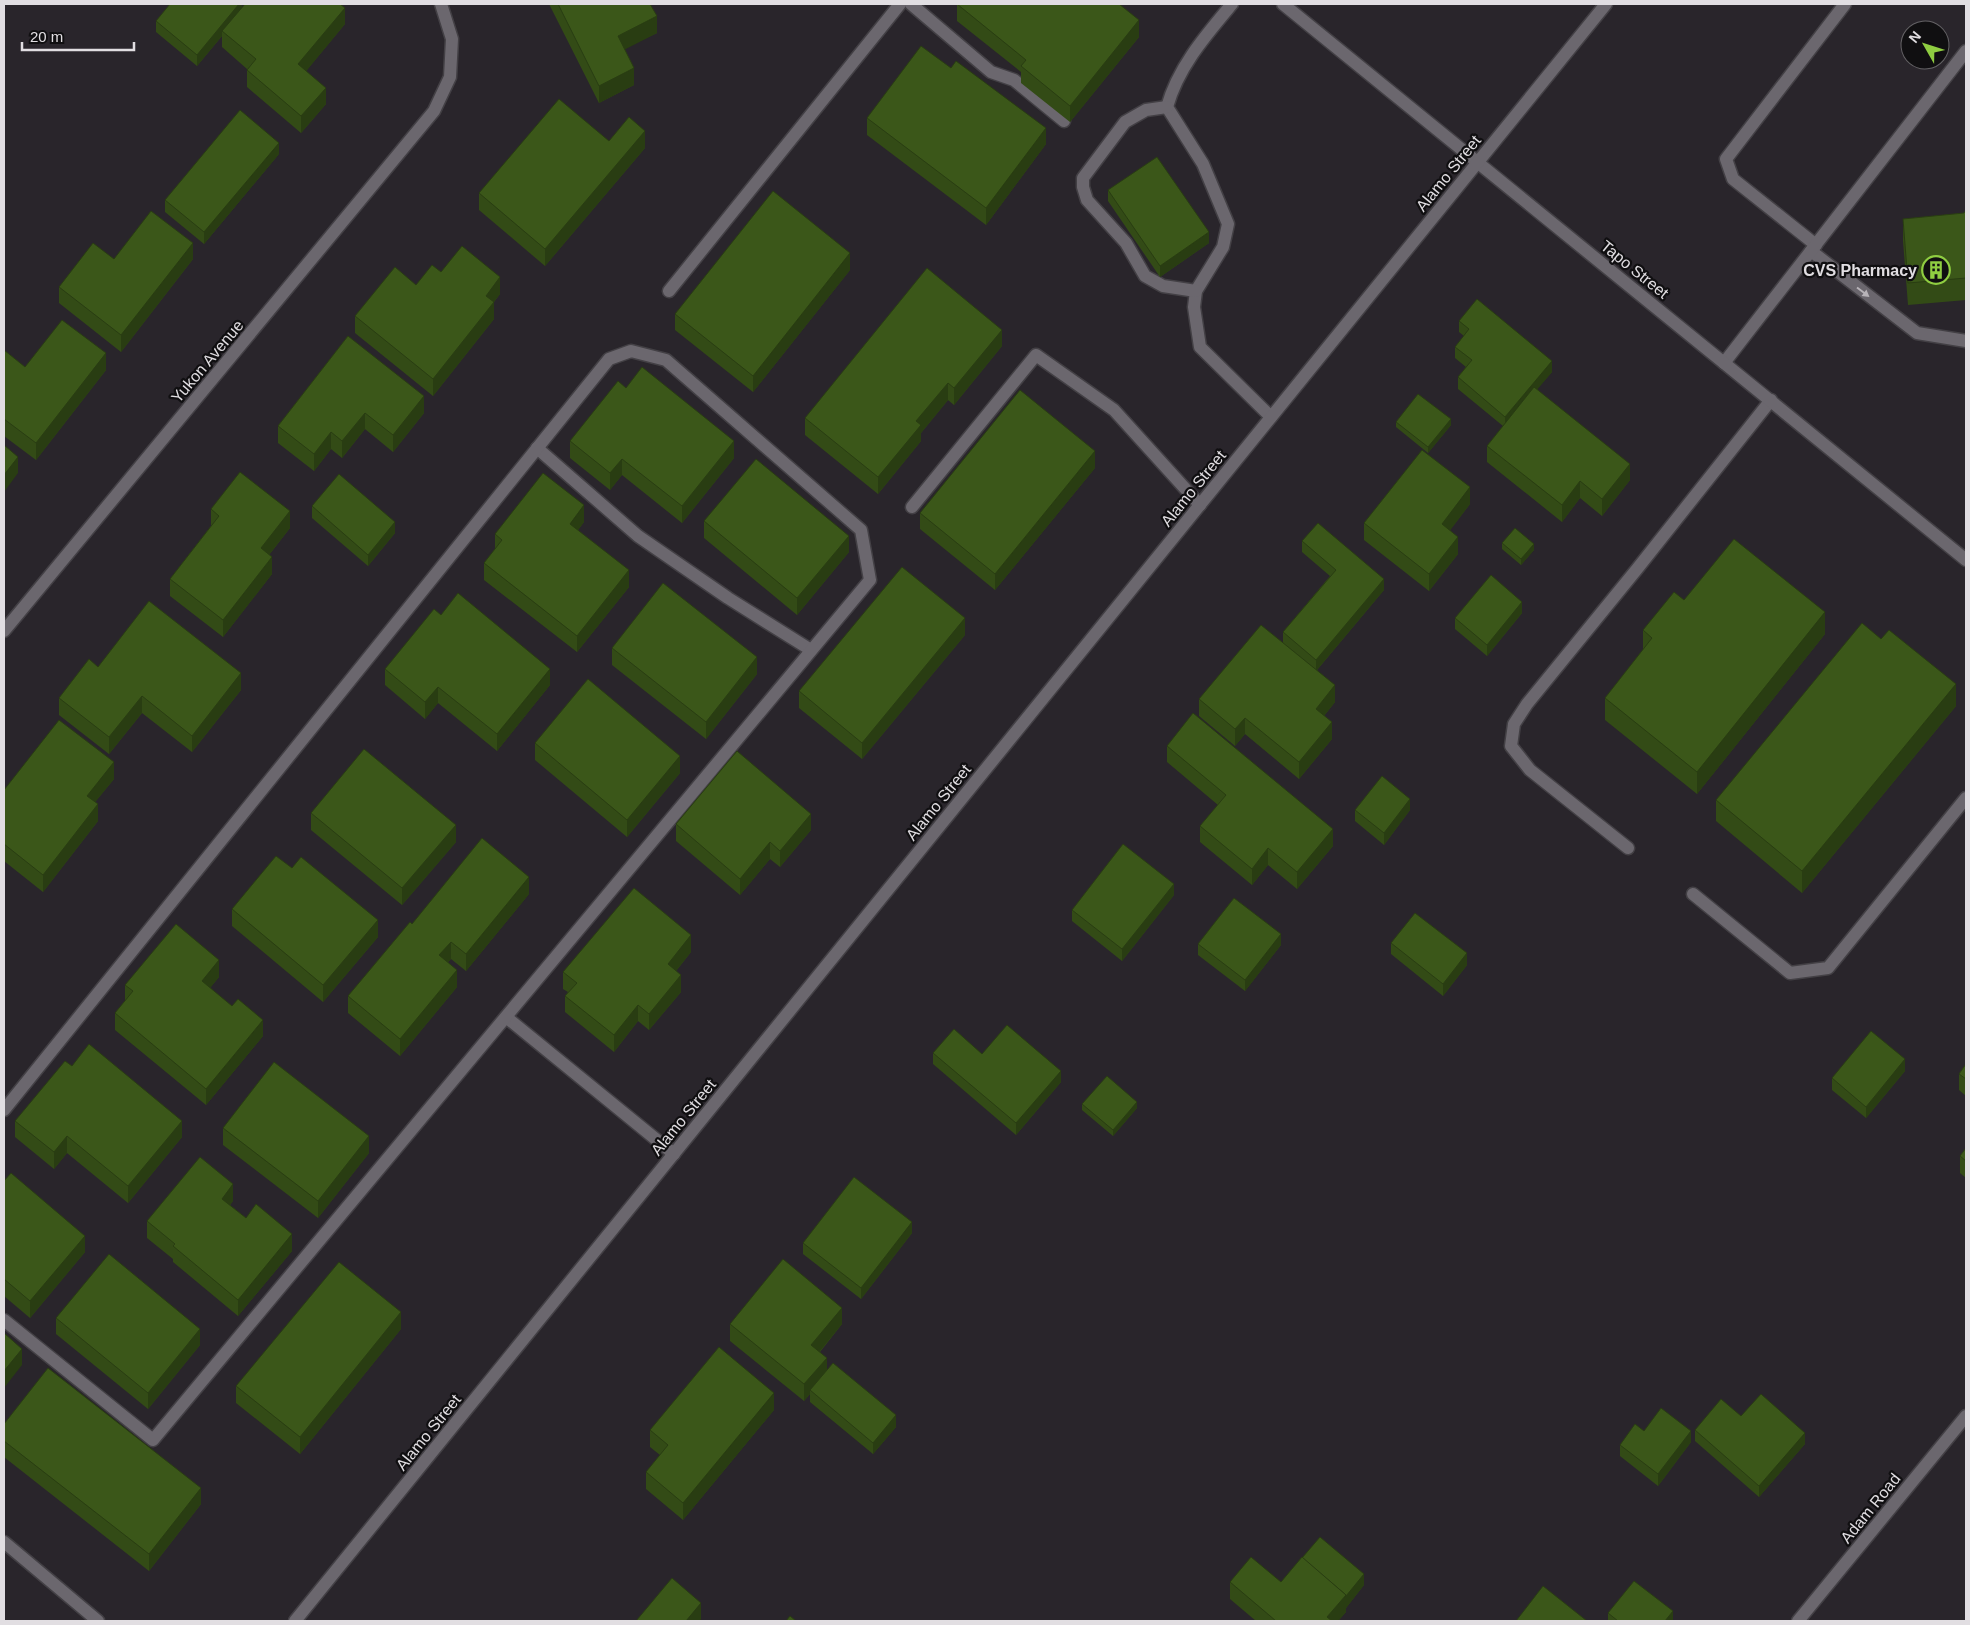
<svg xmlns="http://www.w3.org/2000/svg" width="1970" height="1625" viewBox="0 0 1970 1625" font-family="Helvetica,sans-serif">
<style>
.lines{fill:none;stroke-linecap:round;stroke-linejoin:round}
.service-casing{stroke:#434045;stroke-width:15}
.minor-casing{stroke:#434045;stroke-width:15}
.tertiary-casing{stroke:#434045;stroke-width:15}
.secondary-casing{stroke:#434045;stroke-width:15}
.service{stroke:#6b676e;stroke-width:12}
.minor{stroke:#6b676e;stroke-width:12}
.tertiary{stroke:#6b676e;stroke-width:12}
.secondary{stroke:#6b676e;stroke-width:12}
.wall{fill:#334b16}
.shaded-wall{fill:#293d12}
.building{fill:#3b5719;stroke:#293d12}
.oneway{fill:#b8b4b9}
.labels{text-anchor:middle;stroke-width:4.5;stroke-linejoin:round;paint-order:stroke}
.street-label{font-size:16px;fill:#e1dee2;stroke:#100f11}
.poi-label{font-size:16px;font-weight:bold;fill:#e1dee2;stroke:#100f11;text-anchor:end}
</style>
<rect width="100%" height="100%" fill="#29252b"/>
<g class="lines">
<defs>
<g id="service">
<polyline points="911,4 991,72 1014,80 1064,121"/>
<path d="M1232,4C1206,35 1178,67 1167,107L1203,164L1228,224L1223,247L1196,291L1194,307L1200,347L1271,417"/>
<polyline points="1167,107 1146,110 1125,122 1083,178 1083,187 1087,200 1126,243 1145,276 1163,286 1196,291"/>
<polyline points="1816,245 1733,179 1726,159 1845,4"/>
<polyline points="1811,251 1917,333 1966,341"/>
<polyline points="669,291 900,4"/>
<polyline points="1724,363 1966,51"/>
<polyline points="537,448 638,536 728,598 811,650"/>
<polyline points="912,507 1036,355 1114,410 1200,505"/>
<polyline points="1628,848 1530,770 1511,746 1514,724 1527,704 1637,569 1771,400"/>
<polyline points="1693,894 1790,973 1828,968 1966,798"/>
</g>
<g id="minor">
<polyline points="4,631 434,111 450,77 452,39 441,4"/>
<polyline points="506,1017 674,1154"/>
<polyline points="4,1110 609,359 631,351 666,360 861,530 870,580 153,1440 4,1320"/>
<polyline points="4,1542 98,1621"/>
<polyline points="1798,1621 1966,1416"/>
</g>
<polyline id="tertiary" points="1283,4 1966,560"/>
<polyline id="secondary" points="295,1621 1606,4"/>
</defs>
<use href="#service" class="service-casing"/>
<use href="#minor" class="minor-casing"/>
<use href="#tertiary" class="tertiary-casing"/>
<use href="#secondary" class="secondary-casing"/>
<use href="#service" class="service"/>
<use href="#minor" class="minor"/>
<use href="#tertiary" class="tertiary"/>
<use href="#secondary" class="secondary"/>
</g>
<g class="wall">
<polygon points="242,4 242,8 345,24 306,71 326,104 301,133 247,87 247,69 222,47 222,36 197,66 156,32 156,21"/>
<polygon points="549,4 650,4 657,33 624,49 634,85 599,103"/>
<polygon points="957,4 1139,37 1070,122 1021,83 1021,72 957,21"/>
<polygon points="951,68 1046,144 986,225 867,135 867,118"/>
<polygon points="609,141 645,148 545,266 479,210 479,193"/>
<polygon points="279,154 204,244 165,212 165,200"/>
<polygon points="1108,190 1209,243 1160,277 1108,201"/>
<polygon points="1966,210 1966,300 1908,305 1903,241 1903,219 1964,213"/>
<polygon points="114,259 193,259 121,352 59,303 59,287"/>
<polygon points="850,270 753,392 675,330 675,314"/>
<polygon points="441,272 500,294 494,302 494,319 433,396 355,333 355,316"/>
<polygon points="1459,321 1552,372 1537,389 1630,480 1602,516 1580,498 1562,522 1487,462 1487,446 1503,426 1458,389 1458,377 1466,367 1455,358 1455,347 1464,336 1459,332"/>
<polygon points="348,336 424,413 393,452 365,429 342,458 331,449 314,471 278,443 278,426"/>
<polygon points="1002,346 954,405 948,400 921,433 921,441 878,494 805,435 805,418"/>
<polygon points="4,350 25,367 106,370 36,460 4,436"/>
<polygon points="626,388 734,458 682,523 622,475 610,490 570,458 570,441"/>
<polygon points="1396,422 1451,425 1428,453 1396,427"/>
<polygon points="1095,468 995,590 920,529 920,513"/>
<polygon points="1470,504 1450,530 1458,554 1429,591 1364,540 1364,523"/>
<polygon points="312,506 395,533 368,566 312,518"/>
<polygon points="211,509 290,528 269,555 272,574 223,637 170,596 170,579 211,526"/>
<polygon points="704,521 849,552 797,615 704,538"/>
<polygon points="584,522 578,530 629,587 577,652 484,580 484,563 495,550 495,534"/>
<polygon points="1302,541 1384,590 1317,670 1335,702 1324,716 1332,739 1299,779 1245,734 1235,746 1199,716 1199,699 1283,642 1283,632 1330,576 1302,552"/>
<polygon points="1502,543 1534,550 1521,565 1502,549"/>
<polygon points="1684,600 1825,634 1697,794 1605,720 1605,698 1643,651 1643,630"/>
<polygon points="1522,613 1487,656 1455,629 1455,618"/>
<polygon points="441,615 550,685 497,751 438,703 425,719 385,685 385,669"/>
<polygon points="965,635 862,759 799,708 799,691"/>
<polygon points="1881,639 1956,706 1802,893 1716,821 1716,800"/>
<polygon points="612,648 757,674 706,739 612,665"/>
<polygon points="98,667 241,690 192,752 142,713 109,754 59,715 59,698"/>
<polygon points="535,743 680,773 627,837 535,760"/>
<polygon points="1167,746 1333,846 1297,889 1268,865 1252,885 1200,842 1200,826 1218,805 1167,762"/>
<polygon points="114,779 95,802 98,821 43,892 4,861 4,790"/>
<polygon points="1355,810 1410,810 1384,845 1355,821"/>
<polygon points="311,813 456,842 402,905 311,830"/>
<polygon points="676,824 811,830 780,867 770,859 740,895 676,841"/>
<polygon points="529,894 466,971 451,959 448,962 457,987 400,1056 348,1013 348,996 412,924"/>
<polygon points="1174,895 1122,961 1072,921 1072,910"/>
<polygon points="232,909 378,937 323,1002 232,926"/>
<polygon points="1391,943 1467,965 1443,996 1391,954"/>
<polygon points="1198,944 1281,945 1245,991 1198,955"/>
<polygon points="691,952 676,971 681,992 649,1030 638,1021 614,1052 565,1012 565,996 568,992 563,989 563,972"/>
<polygon points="219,977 210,988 263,1036 206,1105 115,1030 115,1013 125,1001 125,985"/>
<polygon points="933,1053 982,1054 1061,1082 1016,1135 933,1064"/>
<polygon points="1966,1064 1966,1096 1959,1090 1959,1074"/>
<polygon points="72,1066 182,1137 128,1203 67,1153 54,1169 15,1137 15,1121"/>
<polygon points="1905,1071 1866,1118 1832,1090 1832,1078"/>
<polygon points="1082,1104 1137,1108 1113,1136 1082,1110"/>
<polygon points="223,1128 369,1153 318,1218 223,1145"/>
<polygon points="1966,1148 1966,1178 1960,1173 1960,1156"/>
<polygon points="4,1181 85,1252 30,1318 4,1296"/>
<polygon points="233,1201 230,1205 246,1218 292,1251 238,1316 173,1262 173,1259 147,1238 147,1221"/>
<polygon points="912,1233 861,1299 803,1254 803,1243"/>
<polygon points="56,1318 200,1345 148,1409 56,1334"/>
<polygon points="730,1324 842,1324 820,1352 827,1371 896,1427 873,1454 810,1402 810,1394 804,1401 730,1341"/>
<polygon points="401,1329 300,1454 236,1403 236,1386"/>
<polygon points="774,1410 683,1520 646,1489 646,1472 660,1455 650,1447 650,1430"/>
<polygon points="1741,1416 1805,1444 1759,1497 1695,1441 1695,1430"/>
<polygon points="4,1424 201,1504 149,1571 4,1457"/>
<polygon points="1644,1431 1691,1442 1658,1486 1620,1456 1620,1445"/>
<polygon points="1230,1582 1281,1582 1364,1585 1346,1608 1346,1612 1338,1621 1256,1621 1230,1599"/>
<polygon points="1608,1613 1673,1621 1608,1621"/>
</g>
<g class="shaded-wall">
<polygon points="239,4 242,4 242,13 222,31 222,36 197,66 197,55"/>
<polygon points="345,8 345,24 298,81 298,64"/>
<polygon points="657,16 657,33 618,53 618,36"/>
<polygon points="1139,20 1139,37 1070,122 1070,106"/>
<polygon points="634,68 634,85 599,103 599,86"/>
<polygon points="326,88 326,104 301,133 301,116"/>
<polygon points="1046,128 1046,144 986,225 986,208"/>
<polygon points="645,131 645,148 545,266 545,249"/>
<polygon points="279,143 279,154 204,244 204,232"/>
<polygon points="1209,232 1209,243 1160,277 1160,266"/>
<polygon points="193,243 193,259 121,352 121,335"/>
<polygon points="850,253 850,270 753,392 753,376"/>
<polygon points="500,277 500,294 486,312 486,296"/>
<polygon points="494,302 494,319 433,396 433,379"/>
<polygon points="1002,330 1002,346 954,405 954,388"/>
<polygon points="106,353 106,370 36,460 36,443"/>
<polygon points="1552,361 1552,372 1505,428 1505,417"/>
<polygon points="948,383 948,400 921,433 921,441 878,494 878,477 916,421"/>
<polygon points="424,396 424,413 393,452 393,435"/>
<polygon points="365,413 365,429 342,458 342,441"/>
<polygon points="1451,419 1451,425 1428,453 1428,447"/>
<polygon points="331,432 331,449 314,471 314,454"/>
<polygon points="734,441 734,458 682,523 682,506"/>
<polygon points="1095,451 1095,468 995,590 995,574"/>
<polygon points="18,457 18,473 4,492 4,475"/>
<polygon points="622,459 622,475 610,490 610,473"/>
<polygon points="1630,464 1630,480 1602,516 1602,499"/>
<polygon points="1580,481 1580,498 1562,522 1562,505"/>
<polygon points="1470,487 1470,504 1442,541 1442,524"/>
<polygon points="584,505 584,522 570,541 570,524"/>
<polygon points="290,511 290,528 261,565 261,548"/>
<polygon points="395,522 395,533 368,566 368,555"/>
<polygon points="849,536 849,552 797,615 797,598"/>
<polygon points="1458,537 1458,554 1429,591 1429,574"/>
<polygon points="1534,544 1534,550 1521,565 1521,559"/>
<polygon points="272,557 272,574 223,637 223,620"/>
<polygon points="629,570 629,587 577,652 577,636"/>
<polygon points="1384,579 1384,590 1316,671 1316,660"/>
<polygon points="1522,602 1522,613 1487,656 1487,645"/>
<polygon points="1825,612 1825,634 1697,794 1697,772"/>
<polygon points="965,618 965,635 862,759 862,743"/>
<polygon points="757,657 757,674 706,739 706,722"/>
<polygon points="550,669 550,685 497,751 497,734"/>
<polygon points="241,673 241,690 192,752 192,736"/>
<polygon points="1956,684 1956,706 1802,893 1802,871"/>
<polygon points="1335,685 1335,702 1316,726 1316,709"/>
<polygon points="438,687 438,703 425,719 425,702"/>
<polygon points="142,696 142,713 109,754 109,737"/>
<polygon points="1245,718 1245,734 1235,746 1235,729"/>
<polygon points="1332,722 1332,739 1299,779 1299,762"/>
<polygon points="680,756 680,773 627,837 627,820"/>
<polygon points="114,762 114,779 87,812 87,796"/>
<polygon points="1410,799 1410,810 1384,845 1384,833"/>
<polygon points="98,804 98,821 43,892 43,875"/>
<polygon points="811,814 811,830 780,867 780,851"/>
<polygon points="456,825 456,842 402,905 402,888"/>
<polygon points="1333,829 1333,846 1297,889 1297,872"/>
<polygon points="770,842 770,859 740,895 740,879"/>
<polygon points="1268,848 1268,865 1252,885 1252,869"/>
<polygon points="529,877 529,894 466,971 466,954"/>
<polygon points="1174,884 1174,895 1122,961 1122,949"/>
<polygon points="378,920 378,937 323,1002 323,985"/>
<polygon points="1281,934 1281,945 1245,991 1245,980"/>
<polygon points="691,935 691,952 668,981 668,964"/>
<polygon points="451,942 451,959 439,972 439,955"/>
<polygon points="1467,953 1467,965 1443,996 1443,984"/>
<polygon points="219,960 219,977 202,998 202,981"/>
<polygon points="457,970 457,987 400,1056 400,1039"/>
<polygon points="681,975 681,992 649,1030 649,1014"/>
<polygon points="638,1005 638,1021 614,1052 614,1035"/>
<polygon points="263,1020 263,1036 206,1105 206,1089"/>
<polygon points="1905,1059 1905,1071 1866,1118 1866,1107"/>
<polygon points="1061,1071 1061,1082 1016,1135 1016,1123"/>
<polygon points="1137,1102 1137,1108 1113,1136 1113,1130"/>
<polygon points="182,1121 182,1137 128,1203 128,1186"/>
<polygon points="67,1136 67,1153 54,1169 54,1152"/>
<polygon points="369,1136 369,1153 318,1218 318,1201"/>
<polygon points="233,1184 233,1201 222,1215 222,1199"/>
<polygon points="912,1222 912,1233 861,1299 861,1288"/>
<polygon points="292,1234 292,1251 238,1316 238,1300"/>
<polygon points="85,1236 85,1252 30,1318 30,1301"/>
<polygon points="842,1308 842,1324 811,1362 811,1345"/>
<polygon points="401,1312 401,1329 300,1454 300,1437"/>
<polygon points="200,1329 200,1345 148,1409 148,1393"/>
<polygon points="22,1349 22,1365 4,1388 4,1371"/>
<polygon points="827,1358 827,1374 810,1390 810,1394 804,1401 804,1384"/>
<polygon points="774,1393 774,1410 683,1520 683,1503"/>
<polygon points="896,1415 896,1427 873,1454 873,1443"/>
<polygon points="1691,1431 1691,1442 1658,1486 1658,1474"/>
<polygon points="1805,1433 1805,1444 1759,1497 1759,1486"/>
<polygon points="201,1488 201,1504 149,1571 149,1554"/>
<polygon points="1364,1574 1364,1585 1346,1608 1346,1596"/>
<polygon points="1346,1595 1346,1612 1338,1621 1327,1621 1327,1617"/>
<polygon points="701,1603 701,1619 700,1621 686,1621"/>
<polygon points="1673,1611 1673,1621 1665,1621"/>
</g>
<g class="building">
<polygon points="170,4 239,4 197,55 156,21"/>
<polygon points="245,4 340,4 345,8 298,64 326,88 301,116 247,70 256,59 222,31"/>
<polygon points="558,4 650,4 657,16 618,36 634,68 599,86"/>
<polygon points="957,4 1119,4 1139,20 1070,106 1021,66 1026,60"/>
<polygon points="921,46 951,68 956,61 1046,128 986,208 867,118"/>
<polygon points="559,99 609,141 629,117 645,131 545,249 479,193"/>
<polygon points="240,110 279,143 204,232 165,200"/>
<polygon points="1157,157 1209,232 1160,266 1108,190"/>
<polygon points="773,191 850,253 753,376 675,314"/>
<polygon points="1966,210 1966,278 1908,283 1903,219 1964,213"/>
<polygon points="151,211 193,243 121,335 59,287 93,243 114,259"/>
<polygon points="462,246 500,277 486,296 494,302 433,379 355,316 395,267 416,285 432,265 441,272"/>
<polygon points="927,268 1002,330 954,388 948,383 916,421 921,425 878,477 805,418"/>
<polygon points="1477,299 1552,361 1505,417 1458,377 1472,360 1455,347 1469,329 1459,321"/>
<polygon points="62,320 106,353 36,443 4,419 4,350 25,367"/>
<polygon points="348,336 424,396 393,435 365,413 342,441 331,432 314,454 278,426"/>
<polygon points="642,367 734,441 682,506 622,459 610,473 570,441 618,381 626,388"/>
<polygon points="1534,387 1630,464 1602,499 1580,481 1562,505 1487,446"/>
<polygon points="1020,390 1095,451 995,574 920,513"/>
<polygon points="1418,394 1451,419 1428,447 1396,422"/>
<polygon points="4,445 18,457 4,475"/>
<polygon points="1422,450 1470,487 1442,524 1458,537 1429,574 1364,523"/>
<polygon points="756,459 849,536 797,598 704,521"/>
<polygon points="240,472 290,511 261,548 272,557 223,620 170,579 219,516 211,509"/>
<polygon points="543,473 584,505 570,524 629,570 577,636 484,563 502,540 495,534"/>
<polygon points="339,474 395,522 368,555 312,506"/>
<polygon points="1318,523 1384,579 1316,660 1283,632 1336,570 1302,541"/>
<polygon points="1515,528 1534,544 1521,559 1502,543"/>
<polygon points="1734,539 1825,612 1697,772 1605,698 1652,638 1643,630 1674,592 1684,600"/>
<polygon points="902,567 965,618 862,743 799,691"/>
<polygon points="1491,575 1522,602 1487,645 1455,618"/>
<polygon points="663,583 757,657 706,722 612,648"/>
<polygon points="458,593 550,669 497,734 438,687 425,702 385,669 434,609 441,615"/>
<polygon points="149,601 241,673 192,736 142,696 109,737 59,698 89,659 98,667"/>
<polygon points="1862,623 1881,639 1889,630 1956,684 1802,871 1716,800"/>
<polygon points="1261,625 1335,685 1316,709 1332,722 1299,762 1245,718 1235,729 1199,699"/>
<polygon points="588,679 680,756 627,820 535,743"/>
<polygon points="1193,713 1333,829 1297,872 1268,848 1252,869 1200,826 1226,795 1167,746"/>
<polygon points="59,720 114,762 87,796 98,804 43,875 4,844 4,790"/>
<polygon points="364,749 456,825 402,888 311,813"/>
<polygon points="737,751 811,814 780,851 770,842 740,879 676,824"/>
<polygon points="1382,776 1410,799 1384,833 1355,810"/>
<polygon points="482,838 529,877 466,954 451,942 439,955 457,970 400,1039 348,996 410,922 412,924"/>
<polygon points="1123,844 1174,884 1122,949 1072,910"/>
<polygon points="276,856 292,868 301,857 378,920 323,985 232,909"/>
<polygon points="634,888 691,935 668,964 681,975 649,1014 638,1005 614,1035 565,996 577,983 563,972"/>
<polygon points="1234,898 1281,934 1245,980 1198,944"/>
<polygon points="1415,913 1467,953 1443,984 1391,943"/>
<polygon points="176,924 219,960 202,981 232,1006 238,999 263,1020 206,1089 115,1013 133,991 125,985"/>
<polygon points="1007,1025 1061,1071 1016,1123 933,1053 954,1029 982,1054"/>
<polygon points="1871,1031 1905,1059 1866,1107 1832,1078"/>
<polygon points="89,1044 182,1121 128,1186 67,1136 54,1152 15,1121 65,1061 72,1066"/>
<polygon points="274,1062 369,1136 318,1201 223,1128"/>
<polygon points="1966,1064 1966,1079 1959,1074"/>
<polygon points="1107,1076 1137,1102 1113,1130 1082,1104"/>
<polygon points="1966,1148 1966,1161 1960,1156"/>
<polygon points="200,1157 233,1184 222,1199 246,1218 256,1204 292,1234 238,1300 173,1246 175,1244 147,1221"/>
<polygon points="11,1173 85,1236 30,1301 4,1279 4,1181"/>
<polygon points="854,1177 912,1222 861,1288 803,1243"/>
<polygon points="109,1254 200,1329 148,1393 56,1318"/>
<polygon points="783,1259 842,1308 811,1345 827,1358 804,1384 730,1324"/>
<polygon points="339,1262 401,1312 300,1437 236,1386"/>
<polygon points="4,1333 22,1349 4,1371"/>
<polygon points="719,1347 774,1393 683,1503 646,1472 668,1445 650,1430"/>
<polygon points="833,1363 896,1415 873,1443 810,1390"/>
<polygon points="48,1368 201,1488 149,1554 4,1441 4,1424"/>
<polygon points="1761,1394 1805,1433 1759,1486 1695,1430 1721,1399 1741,1416"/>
<polygon points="1661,1408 1691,1431 1658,1474 1620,1445 1635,1424 1644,1431"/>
<polygon points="1320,1537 1364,1574 1346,1596 1345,1596 1346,1595 1302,1558"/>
<polygon points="1251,1557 1281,1582 1302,1557 1346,1595 1327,1617 1332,1621 1276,1621 1230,1582"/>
<polygon points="672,1578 701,1603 686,1621 636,1621"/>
<polygon points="1634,1581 1673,1611 1665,1621 1618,1621 1608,1613"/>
<polygon points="1543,1586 1587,1621 1516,1621"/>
<polygon points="790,1616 796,1621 786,1621"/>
</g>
<defs><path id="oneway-solid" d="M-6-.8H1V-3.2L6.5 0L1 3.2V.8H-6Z" transform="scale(1.25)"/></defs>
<use class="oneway" href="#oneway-solid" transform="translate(1863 292) rotate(37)"/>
<defs>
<symbol id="building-ring" viewBox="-11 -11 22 22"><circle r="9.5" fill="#100f11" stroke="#8fcd41" stroke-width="1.5"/><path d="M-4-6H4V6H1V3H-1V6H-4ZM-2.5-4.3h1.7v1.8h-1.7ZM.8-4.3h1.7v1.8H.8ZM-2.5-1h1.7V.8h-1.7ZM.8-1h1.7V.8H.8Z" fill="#8fcd41"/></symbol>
</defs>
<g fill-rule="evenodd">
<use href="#building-ring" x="1920" y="254" width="32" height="32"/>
</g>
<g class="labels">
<g class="street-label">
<text transform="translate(1448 173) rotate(-51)" y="6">Alamo Street</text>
<text transform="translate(1635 269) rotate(39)" y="6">Tapo Street</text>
<text transform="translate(207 361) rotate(-50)" y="6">Yukon Avenue</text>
<text transform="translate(1193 488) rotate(-51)" y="6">Alamo Street</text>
<text transform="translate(938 802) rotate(-51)" y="6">Alamo Street</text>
<text transform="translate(683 1117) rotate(-51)" y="6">Alamo Street</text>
<text transform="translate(428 1432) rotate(-51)" y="6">Alamo Street</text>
<text transform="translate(1870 1508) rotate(-51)" y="6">Adam Road</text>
</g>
<g class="poi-label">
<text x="1917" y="276">CVS Pharmacy</text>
</g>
</g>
<rect width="1970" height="1625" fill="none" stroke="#e1dee2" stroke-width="10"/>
<g transform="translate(1925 45) rotate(309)"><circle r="24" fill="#100f11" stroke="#646265"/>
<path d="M0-4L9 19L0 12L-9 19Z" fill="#8fcd41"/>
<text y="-8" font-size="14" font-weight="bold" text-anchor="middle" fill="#e1dee2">N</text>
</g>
<path d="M22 42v8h112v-8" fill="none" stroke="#e1dee2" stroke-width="2.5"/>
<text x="30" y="42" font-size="15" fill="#e1dee2" stroke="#100f11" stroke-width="4" paint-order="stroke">20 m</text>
</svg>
